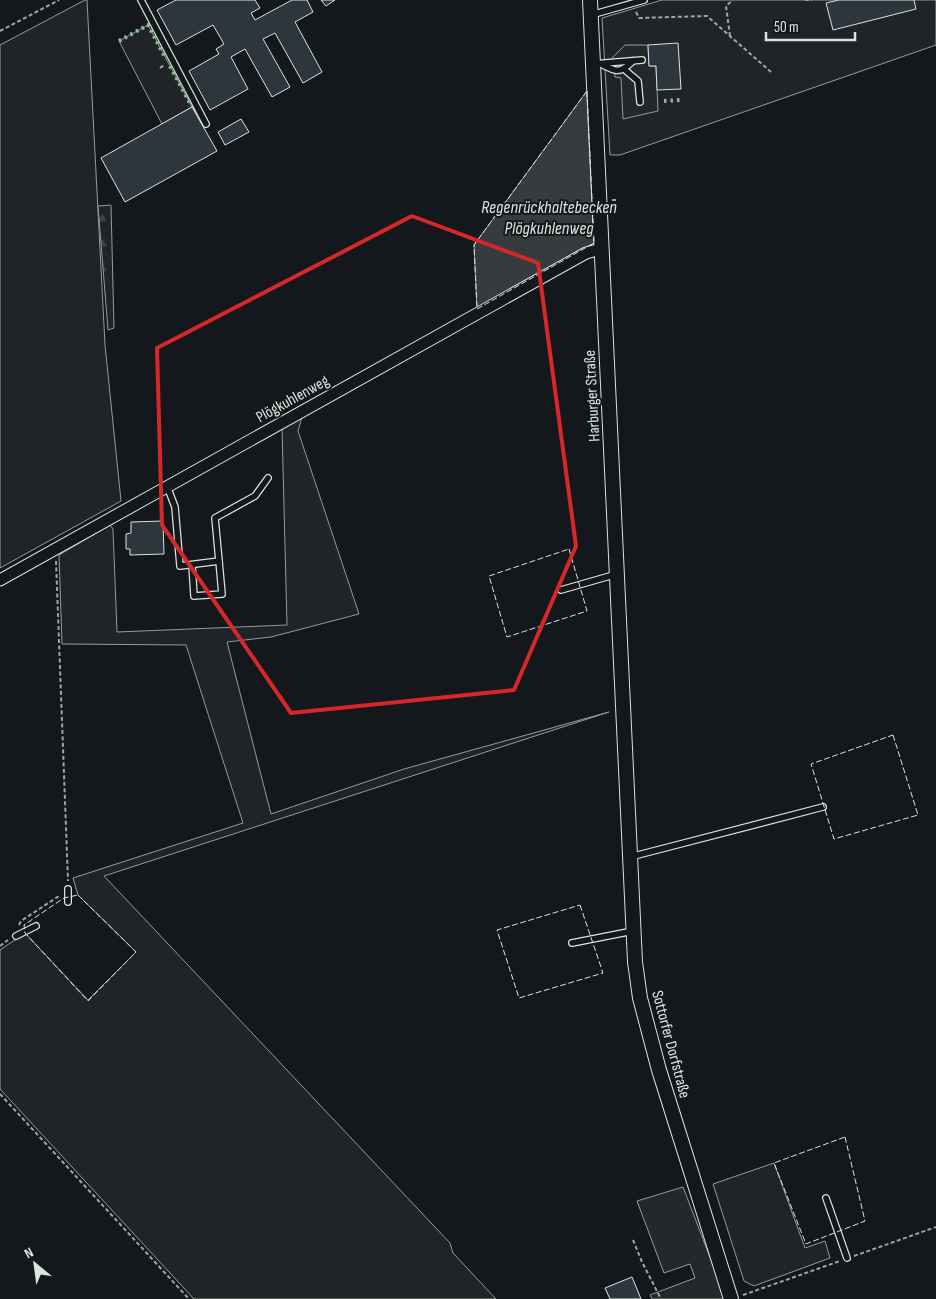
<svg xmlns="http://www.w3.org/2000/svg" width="936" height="1299" viewBox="0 0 936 1299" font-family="'Sofia Sans Condensed',sans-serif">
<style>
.green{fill:#202428;stroke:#939e99}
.forest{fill:url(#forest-firs);stroke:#939e99}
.parking{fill:#24282b;stroke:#939e99}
.water{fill:#363b3e;stroke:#939e99}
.building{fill:#2c363c;stroke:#d8e6dc}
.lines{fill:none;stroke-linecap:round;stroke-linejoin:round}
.service-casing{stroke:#d8e6dc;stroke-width:8}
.minor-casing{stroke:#d8e6dc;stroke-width:13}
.tertiary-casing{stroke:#d8e6dc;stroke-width:16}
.path{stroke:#9da8a2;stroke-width:2;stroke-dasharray:4 2.5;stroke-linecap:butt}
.service{stroke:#14181c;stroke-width:5.5}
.minor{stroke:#14181c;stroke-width:11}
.tertiary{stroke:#14181c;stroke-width:14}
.hedge{stroke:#8ac095;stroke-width:4;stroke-dasharray:2.5 4;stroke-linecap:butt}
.fence{stroke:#d8e6dc;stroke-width:1;stroke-dasharray:6 2.5;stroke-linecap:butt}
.marked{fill:none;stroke:#d62828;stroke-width:4;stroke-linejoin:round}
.labels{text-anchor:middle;stroke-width:4;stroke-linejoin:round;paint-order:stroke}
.street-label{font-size:16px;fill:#d8e6dc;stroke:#14181c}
.water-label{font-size:18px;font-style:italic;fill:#d8e6dc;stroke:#14181c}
</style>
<defs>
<pattern id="forest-firs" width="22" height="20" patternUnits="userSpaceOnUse" patternTransform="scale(1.25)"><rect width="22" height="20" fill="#202428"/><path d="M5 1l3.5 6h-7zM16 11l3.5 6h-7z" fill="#404447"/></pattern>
</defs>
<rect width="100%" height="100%" fill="#14181c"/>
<g class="green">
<polygon points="85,0 87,0 105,345 121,501 0,568 0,45"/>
<polygon points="662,0 936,0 936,45 620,155 610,155 602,18"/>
<polygon points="148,25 192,107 162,124 119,41"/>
<polygon points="302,417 298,431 359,614 271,637 227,642 271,814 404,769 609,712 104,876 450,1243 453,1253 496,1299 194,1299 0,1089 0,950 25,933 88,1000 136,952 78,895 73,878 243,823 186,645 62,644 59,555 110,525 113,529 117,632 287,625 282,428"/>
<polygon points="774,1163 805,1248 825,1241 830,1258 754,1286 744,1281 713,1184"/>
</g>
<polygon class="forest" points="111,205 114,328 108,330 98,206"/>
<g class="parking">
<polygon points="625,45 648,45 649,66 656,66 658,111 623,119 621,78 615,77 612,58"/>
<polygon points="683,1187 726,1299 652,1299 650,1295 695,1278 690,1264 664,1273 637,1201"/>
</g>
<polygon class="water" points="587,91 594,243 477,309 474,245"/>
<g class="building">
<polygon points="176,0 255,0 260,8 251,13 255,20 292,0 307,0 313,12 295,22 322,72 303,83 275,33 263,39 290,87 272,97 245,49 231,57 248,89 210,110 189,71 219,54 216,49 224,44 213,25 176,45 157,10"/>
<polygon points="321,0 335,0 326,6"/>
<polygon points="839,0 914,0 916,9 833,30 826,3"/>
<polygon points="678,43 681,89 657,90 656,66 649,66 648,45"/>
<polygon points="192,107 217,151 125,202 101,158"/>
<polygon points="241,119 249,132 225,145 218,132"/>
<polygon points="163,521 164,554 130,555 130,549 126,549 126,534 131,533 131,522"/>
<polygon points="632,1277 641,1299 610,1299 605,1288"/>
</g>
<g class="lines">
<defs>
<g id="service">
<polyline points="141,0 206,124"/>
<polyline points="591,15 644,0"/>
<polyline points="593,64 642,60"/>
<path d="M601,64C616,72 620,74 633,61"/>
<polyline points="625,70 638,81 640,102"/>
<polyline points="167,486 175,507 180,566 219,561 215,518 255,496 268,478"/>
<polyline points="192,565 194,596 222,594 219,561"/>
<polyline points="561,590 617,574"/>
<polyline points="630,857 823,807"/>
<polyline points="68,902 68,889"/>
<polyline points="16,936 36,926"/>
<polyline points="572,943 633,931"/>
<polyline points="826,1198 847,1258"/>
</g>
<polyline id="minor" points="0,580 586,253 601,249"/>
<polyline id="tertiary" points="590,0 635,962 640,998 659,1070 731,1299"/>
</defs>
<use href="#service" class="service-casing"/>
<use href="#minor" class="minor-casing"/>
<use href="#tertiary" class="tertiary-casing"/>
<g class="path">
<polyline points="805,0 812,0"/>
<polyline points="636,12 639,18 707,16 771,72"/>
<polyline points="0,31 59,0"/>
<polyline points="730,36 726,6 733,0"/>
<polyline points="160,68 164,65"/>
<polyline points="612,200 618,200"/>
<polyline points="56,561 68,881"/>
<polyline points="19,925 21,921 59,896"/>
<polyline points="0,946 8,940"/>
<polyline points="0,1094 189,1299"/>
<polyline points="633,1240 642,1262 661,1299"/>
<polyline points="854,1256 936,1227"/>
<polyline points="743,1295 840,1261"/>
</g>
<use href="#service" class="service"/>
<use href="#minor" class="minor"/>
<use href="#tertiary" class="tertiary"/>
<g class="hedge">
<polyline points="119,41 148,25 166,59"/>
<polyline points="170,66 192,107"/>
<polyline points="664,101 680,100"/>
</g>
<g class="fence">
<polygon points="587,91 594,243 477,309 474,245"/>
<polygon points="569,549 587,611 507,637 489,576"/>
<polygon points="893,735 918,815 834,839 811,764"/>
<polygon points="78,895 136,952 88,1001 25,933 24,925 64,898"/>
<polygon points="580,905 603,973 519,998 497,930"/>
<polygon points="845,1137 865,1221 806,1244 774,1163"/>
</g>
</g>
<path class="marked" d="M412,216L538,263L576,546L514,690L291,713L162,525L157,348Z"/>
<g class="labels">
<g class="street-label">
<text transform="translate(591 396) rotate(-93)" y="6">Harburger Straße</text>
<text transform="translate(292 398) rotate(-29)" y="6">Plögkuhlenweg</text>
<text transform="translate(672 1044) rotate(75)" y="6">Sottorfer Dorfstraße</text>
</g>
<g class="water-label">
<text x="549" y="213">Regenrückhaltebecken<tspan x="549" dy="21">Plögkuhlenweg</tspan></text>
</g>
</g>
<g transform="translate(35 1264) rotate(331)" stroke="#14181c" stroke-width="4" paint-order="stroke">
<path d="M0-4L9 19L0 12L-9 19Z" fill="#d8e6dc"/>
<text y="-8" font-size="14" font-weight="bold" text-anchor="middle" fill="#d8e6dc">N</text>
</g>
<path d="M766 32v8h89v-8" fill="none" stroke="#d8e6dc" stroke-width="2.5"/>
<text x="774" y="32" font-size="15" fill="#d8e6dc" stroke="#14181c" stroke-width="4" paint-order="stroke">50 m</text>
</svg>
